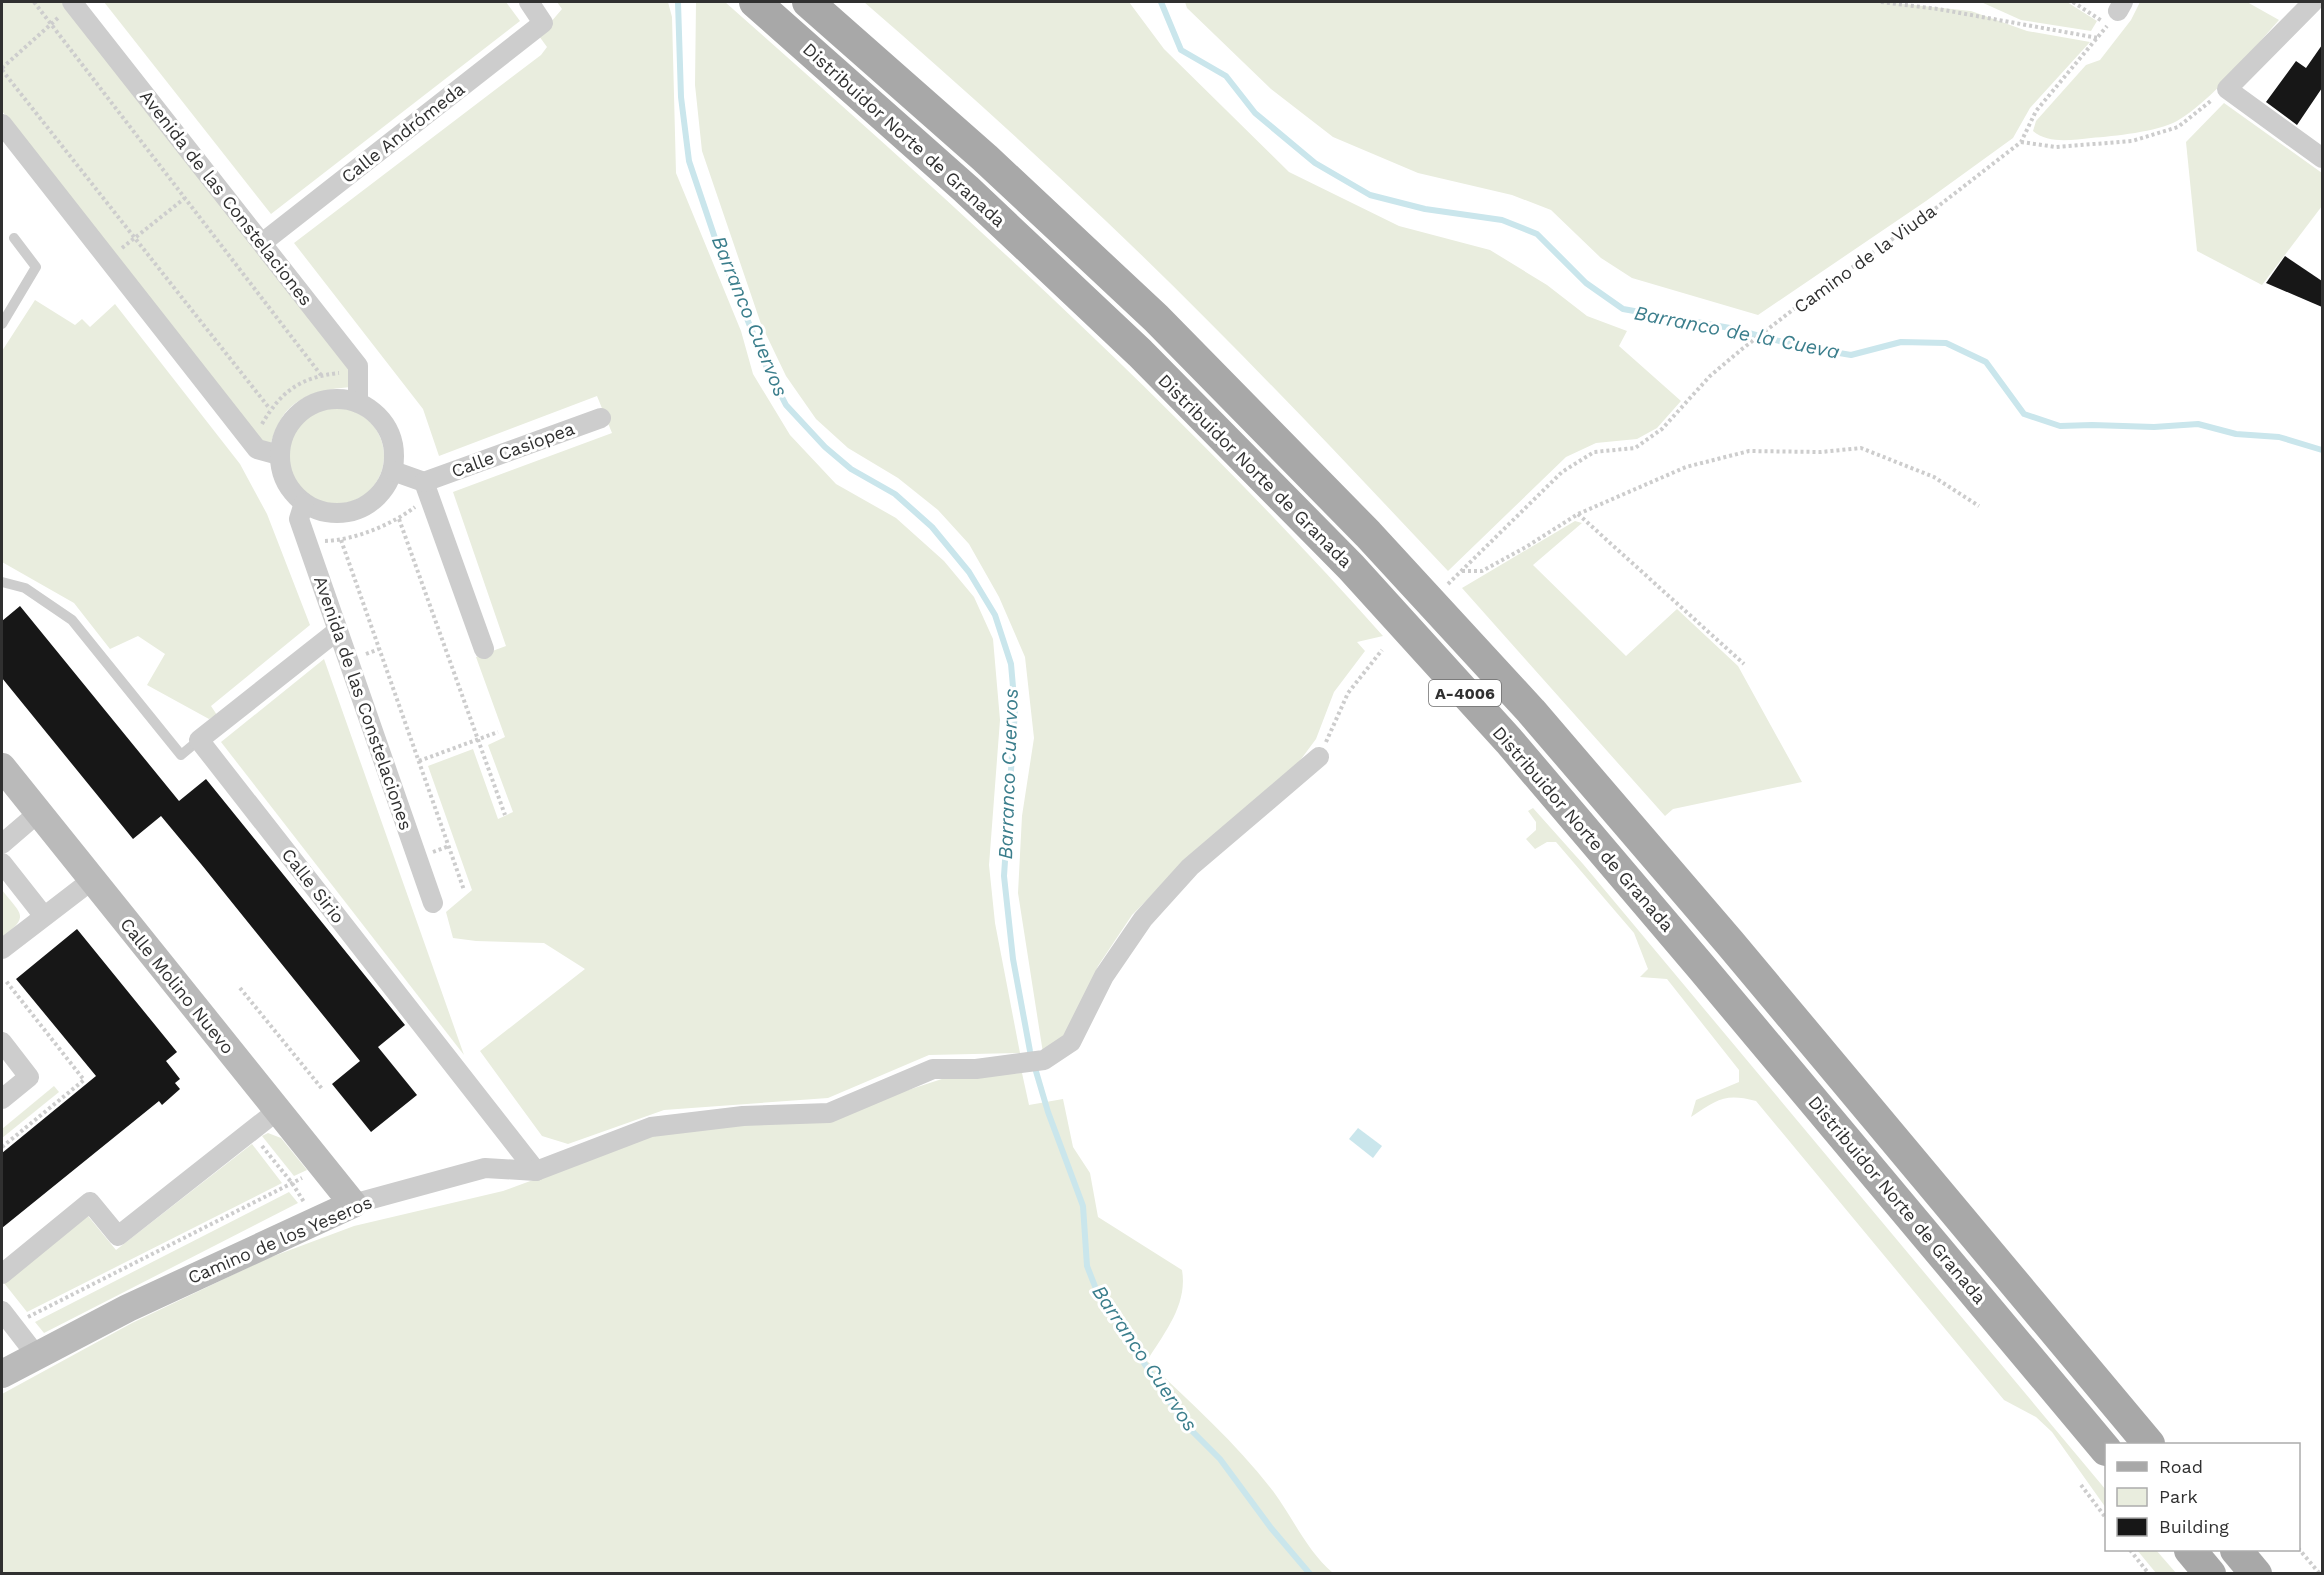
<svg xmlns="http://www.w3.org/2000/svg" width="2324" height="1575" viewBox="0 0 2324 1575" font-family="'Work Sans',sans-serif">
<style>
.green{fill:#e9edde}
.water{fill:#cae6ec}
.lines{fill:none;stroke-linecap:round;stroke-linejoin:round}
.stream{stroke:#cae6ec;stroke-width:6}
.building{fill:#171717}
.path{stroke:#cdcdcd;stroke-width:4;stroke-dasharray:3 3;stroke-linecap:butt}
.lane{stroke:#cdcdcd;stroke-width:10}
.street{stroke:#cdcdcd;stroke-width:20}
.secondary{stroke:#bababa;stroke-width:28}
.primary{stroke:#a8a8a8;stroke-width:32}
.labels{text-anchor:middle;stroke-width:6;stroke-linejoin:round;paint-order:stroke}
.shield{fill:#fff;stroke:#6e6e6e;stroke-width:1.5}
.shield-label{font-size:16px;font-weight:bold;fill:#303030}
.street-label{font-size:18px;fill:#303030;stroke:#fff}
.water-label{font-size:20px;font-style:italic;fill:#3b7e8c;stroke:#fff}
</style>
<rect width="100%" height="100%" fill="#fff"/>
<g class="green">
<path d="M2,2H64L353,367L351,387C325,389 296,394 281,419C276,427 273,437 270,445L257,439L2,111Z"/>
<polygon points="104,2 506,2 520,21 271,214"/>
<polygon points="557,2 668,2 672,17 676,173 741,331 753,374 790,435 836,484 896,518 944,561 974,597 993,639 1000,720 989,865 995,923 1020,1053 929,1055 828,1098 664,1110 568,1144 542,1136 480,1051 585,969 544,943 476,941 453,938 446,912 472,890 428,766 473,749 498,819 513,812 488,745 505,737 476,657 506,646 453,492 612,433 597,396 439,456 423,409 294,243 541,55 547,47 539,36 562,9"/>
<path d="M696,2H725C953,203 1180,408 1383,636L1357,642L1365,651L1334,692L1316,739L1293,770L1180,867L1132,915L1098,966L1074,1024L1062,1039L1043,1053L1018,893L1022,816L1034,738L1025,657L999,597L969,544L938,510L898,478L848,448L816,419L786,376L761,324L702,151L695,85Z"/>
<path d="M864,2H1129L1164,49L1289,172L1399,226L1490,250L1547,285L1587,316L1627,331L1619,346L1681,401L1657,428L1637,439L1596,443L1566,457L1448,571C1336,452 1224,333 1106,221C1027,146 946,73 864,2Z"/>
<polygon points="1185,2 1885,2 1971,11 2027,31 2090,42 2030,108 2013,138 1926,201 1758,315 1632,278 1601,258 1551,210 1512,195 1418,173 1333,137 1271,89 1187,8"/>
<polygon points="1981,2 2067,2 2097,21 2091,31 2021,20"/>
<path d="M2140,2H2247L2279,20C2250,52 2213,100 2177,121C2157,132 2114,136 2091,138C2072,140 2048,144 2033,131L2036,121L2086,65L2100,60L2131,20Z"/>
<polygon points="2224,103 2322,173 2322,206 2262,285 2197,251 2186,142"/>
<polygon points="35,300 75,325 82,319 90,327 115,304 240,464 267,514 310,625 211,706 217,715 209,719 147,685 165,654 138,636 110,649 74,603 2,562 2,351"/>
<circle cx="336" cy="456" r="48"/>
<polygon points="1575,521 1582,523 1533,565 1626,656 1677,609 1738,666 1802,782 1673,809 1665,816 1462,588"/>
<polygon points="324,659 464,1055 221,742"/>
<path d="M1533,808L1583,864L2106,1490V1508L2052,1432L2036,1417L2004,1400L1756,1101C1725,1093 1718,1099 1691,1117L1696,1100L1739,1082V1070L1667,979L1640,977L1648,969L1634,933L1556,842H1547L1535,849L1526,839L1536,830V822L1528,811Z"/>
<path d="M2,890C22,916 30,915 2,938Z"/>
<path d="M1022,1073L1029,1105L1063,1099L1073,1147L1090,1173L1098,1217L1182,1270C1188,1305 1164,1333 1147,1361C1191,1403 1236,1443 1273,1491C1293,1518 1307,1551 1333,1573L2,1574V1394L132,1323L266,1259L354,1226L503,1191L668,1130L847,1110L948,1077Z"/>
<polygon points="54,1086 59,1092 2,1138 2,1129"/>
<polygon points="268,1133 281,1138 307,1170 294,1176 262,1136"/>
<polygon points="252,1144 282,1183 27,1312 4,1283 88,1216 116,1250"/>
<polygon points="289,1192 298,1203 44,1333 35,1322"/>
<polygon points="2137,1550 2156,1550 2176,1573 2156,1573"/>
</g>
<polygon class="water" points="1358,1128 1382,1146 1373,1158 1349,1139"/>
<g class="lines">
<g class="stream">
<polyline points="678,2 681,97 689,161 718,247 767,368 786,405 825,447 851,469 895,494 932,527 969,572 995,615 1011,664 1015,710 1004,876 1013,959 1030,1051 1048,1112 1083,1206 1087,1266 1098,1294 1184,1423 1220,1459 1271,1528 1310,1574"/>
<polyline points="1161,2 1181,50 1226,76 1255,113 1315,163 1370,195 1425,209 1502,220 1537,234 1586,283 1623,309 1730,328 1798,346 1851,355 1901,342 1946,343 1986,362 2024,414 2060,426 2092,425 2154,427 2198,424 2236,434 2279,437 2322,450"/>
</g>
</g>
<g class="building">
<polygon points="2322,45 2322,88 2297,125 2266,102 2296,61 2306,68"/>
<polygon points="2285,256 2322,281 2322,307 2266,283"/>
<polygon points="20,606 179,801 206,779 405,1025 378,1047 417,1095 371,1132 332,1084 360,1061 201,864 161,816 133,839 2,678 2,621"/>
<polygon points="77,929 177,1052 166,1061 180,1079 175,1083 180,1089 162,1105 159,1101 2,1228 2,1153 96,1076 16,979"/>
</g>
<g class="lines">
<g class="path">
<polyline points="34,2 321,375"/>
<polyline points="1881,2 1938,9 2098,38"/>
<polyline points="2073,2 2102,21"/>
<polyline points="2,68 59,17"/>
<polyline points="2,70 270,409"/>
<polyline points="2021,142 2056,147 2132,141 2178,127 2212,100"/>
<polyline points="122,248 185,198"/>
<path d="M262,424C281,391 301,377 339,373"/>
<polyline points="1578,514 1744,664"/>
<polyline points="399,519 505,815"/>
<polyline points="341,540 464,890"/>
<path d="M325,541C355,540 391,525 415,507"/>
<polyline points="1462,571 1482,571 1526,547 1578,514 1686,467 1749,451 1821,452 1861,448 1934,477 1979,506"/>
<polyline points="1448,584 1562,472 1594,452 1635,448 1662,429 1710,376 1742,349 1803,302 1932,211 2021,142 2036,111 2107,26"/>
<polyline points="366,654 379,649"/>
<polyline points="1326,742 1348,693 1382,650"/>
<polyline points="419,761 498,732"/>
<polyline points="433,852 449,846"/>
<polyline points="240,988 323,1090"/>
<polyline points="262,1146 292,1183 304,1202"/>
<polyline points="2,1147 84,1080 6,981"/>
<polyline points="28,1317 302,1178"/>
<polyline points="2081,1485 2106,1518"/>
<polyline points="2298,1548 2320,1574"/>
<polyline points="2130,1550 2149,1574"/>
</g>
<g class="lane">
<polyline points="2,324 36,267 14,238"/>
<polyline points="2,582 25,588 72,620 181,755 199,740"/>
</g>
<g class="street">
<polyline points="72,2 358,366 358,403"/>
<polyline points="2313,2 2227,89 2322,158"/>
<polyline points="2118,11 2123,2"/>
<polyline points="2,124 257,449 279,455"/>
<polyline points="262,243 543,23 529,2"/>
<circle cx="337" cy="456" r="57"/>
<polyline points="393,471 424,482 484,649"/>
<polyline points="424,482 601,418"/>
<polyline points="304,503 299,519 433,903"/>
<polyline points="337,631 199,740 536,1171"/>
<polyline points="2,844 38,813"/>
<polyline points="2,863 43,915"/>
<polyline points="2,949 92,880"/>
<polyline points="2,1042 29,1077 2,1099"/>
<polyline points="353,1204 485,1168 536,1171 651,1127 743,1116 829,1113 933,1069 976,1069 1044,1060 1071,1042 1104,976 1143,919 1190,867 1319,757"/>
<polyline points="2,1274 90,1202 118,1236 278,1110"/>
<polyline points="2,1311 36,1355"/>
</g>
<polyline class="secondary" points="2,767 353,1204 128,1308 2,1374"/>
<g class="primary">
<polyline points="755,2 966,189 1140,353 1351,567 1509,741 1702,968 2106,1450"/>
<polyline points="808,2 985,158 1156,318 1368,534 1531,711 1730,943 2149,1444"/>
<polyline points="2190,1550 2210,1574"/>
<polyline points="2236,1550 2256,1574"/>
</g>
</g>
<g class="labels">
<rect class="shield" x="1429" y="680" width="72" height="26" rx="4.5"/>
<g class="shield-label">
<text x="1465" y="699">A-4006</text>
</g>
<g class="street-label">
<text transform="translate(403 133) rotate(-38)" y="6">Calle Andrómeda</text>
<text transform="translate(904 135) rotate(42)" y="6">Distribuidor Norte de Granada</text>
<text transform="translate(226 198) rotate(52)" y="6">Avenida de las Constelaciones</text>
<text transform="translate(1865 259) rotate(-36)" y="6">Camino de la Viuda</text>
<text transform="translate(513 450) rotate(-20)" y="6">Calle Casiopea</text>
<text transform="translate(1255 471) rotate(45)" y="6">Distribuidor Norte de Granada</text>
<text transform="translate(363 703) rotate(71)" y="6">Avenida de las Constelaciones</text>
<text transform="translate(1583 829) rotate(49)" y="6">Distribuidor Norte de Granada</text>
<text transform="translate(313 886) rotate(52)" y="6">Calle Sirio</text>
<text transform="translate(177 986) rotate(51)" y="6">Calle Molino Nuevo</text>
<text transform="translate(1897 1200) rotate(50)" y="6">Distribuidor Norte de Granada</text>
<text transform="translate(280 1240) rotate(-23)" y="6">Camino de los Yeseros</text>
</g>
<g class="water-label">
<text transform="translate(750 316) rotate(68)" y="7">Barranco Cuervos</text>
<text transform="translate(1737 332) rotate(11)" y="7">Barranco de la Cueva</text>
<text transform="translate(1008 774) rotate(-88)" y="7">Barranco Cuervos</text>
<text transform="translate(1145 1358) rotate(56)" y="7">Barranco Cuervos</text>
</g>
</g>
<rect width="2324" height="1575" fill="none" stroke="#303030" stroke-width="6"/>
<rect x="2105" y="1443" width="195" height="108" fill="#ffffff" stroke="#acacac" stroke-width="1.5"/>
<rect x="2117" y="1462" width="30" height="9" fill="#a8a8a8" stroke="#acacac" stroke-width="1.5"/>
<text x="2159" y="1473" font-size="18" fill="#303030">Road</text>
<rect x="2117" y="1488" width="30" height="18" fill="#e9edde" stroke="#acacac" stroke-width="1.5"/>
<text x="2159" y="1503" font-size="18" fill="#303030">Park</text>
<rect x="2117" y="1518" width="30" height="18" fill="#171717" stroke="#acacac" stroke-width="1.5"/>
<text x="2159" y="1533" font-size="18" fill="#303030">Building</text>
</svg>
